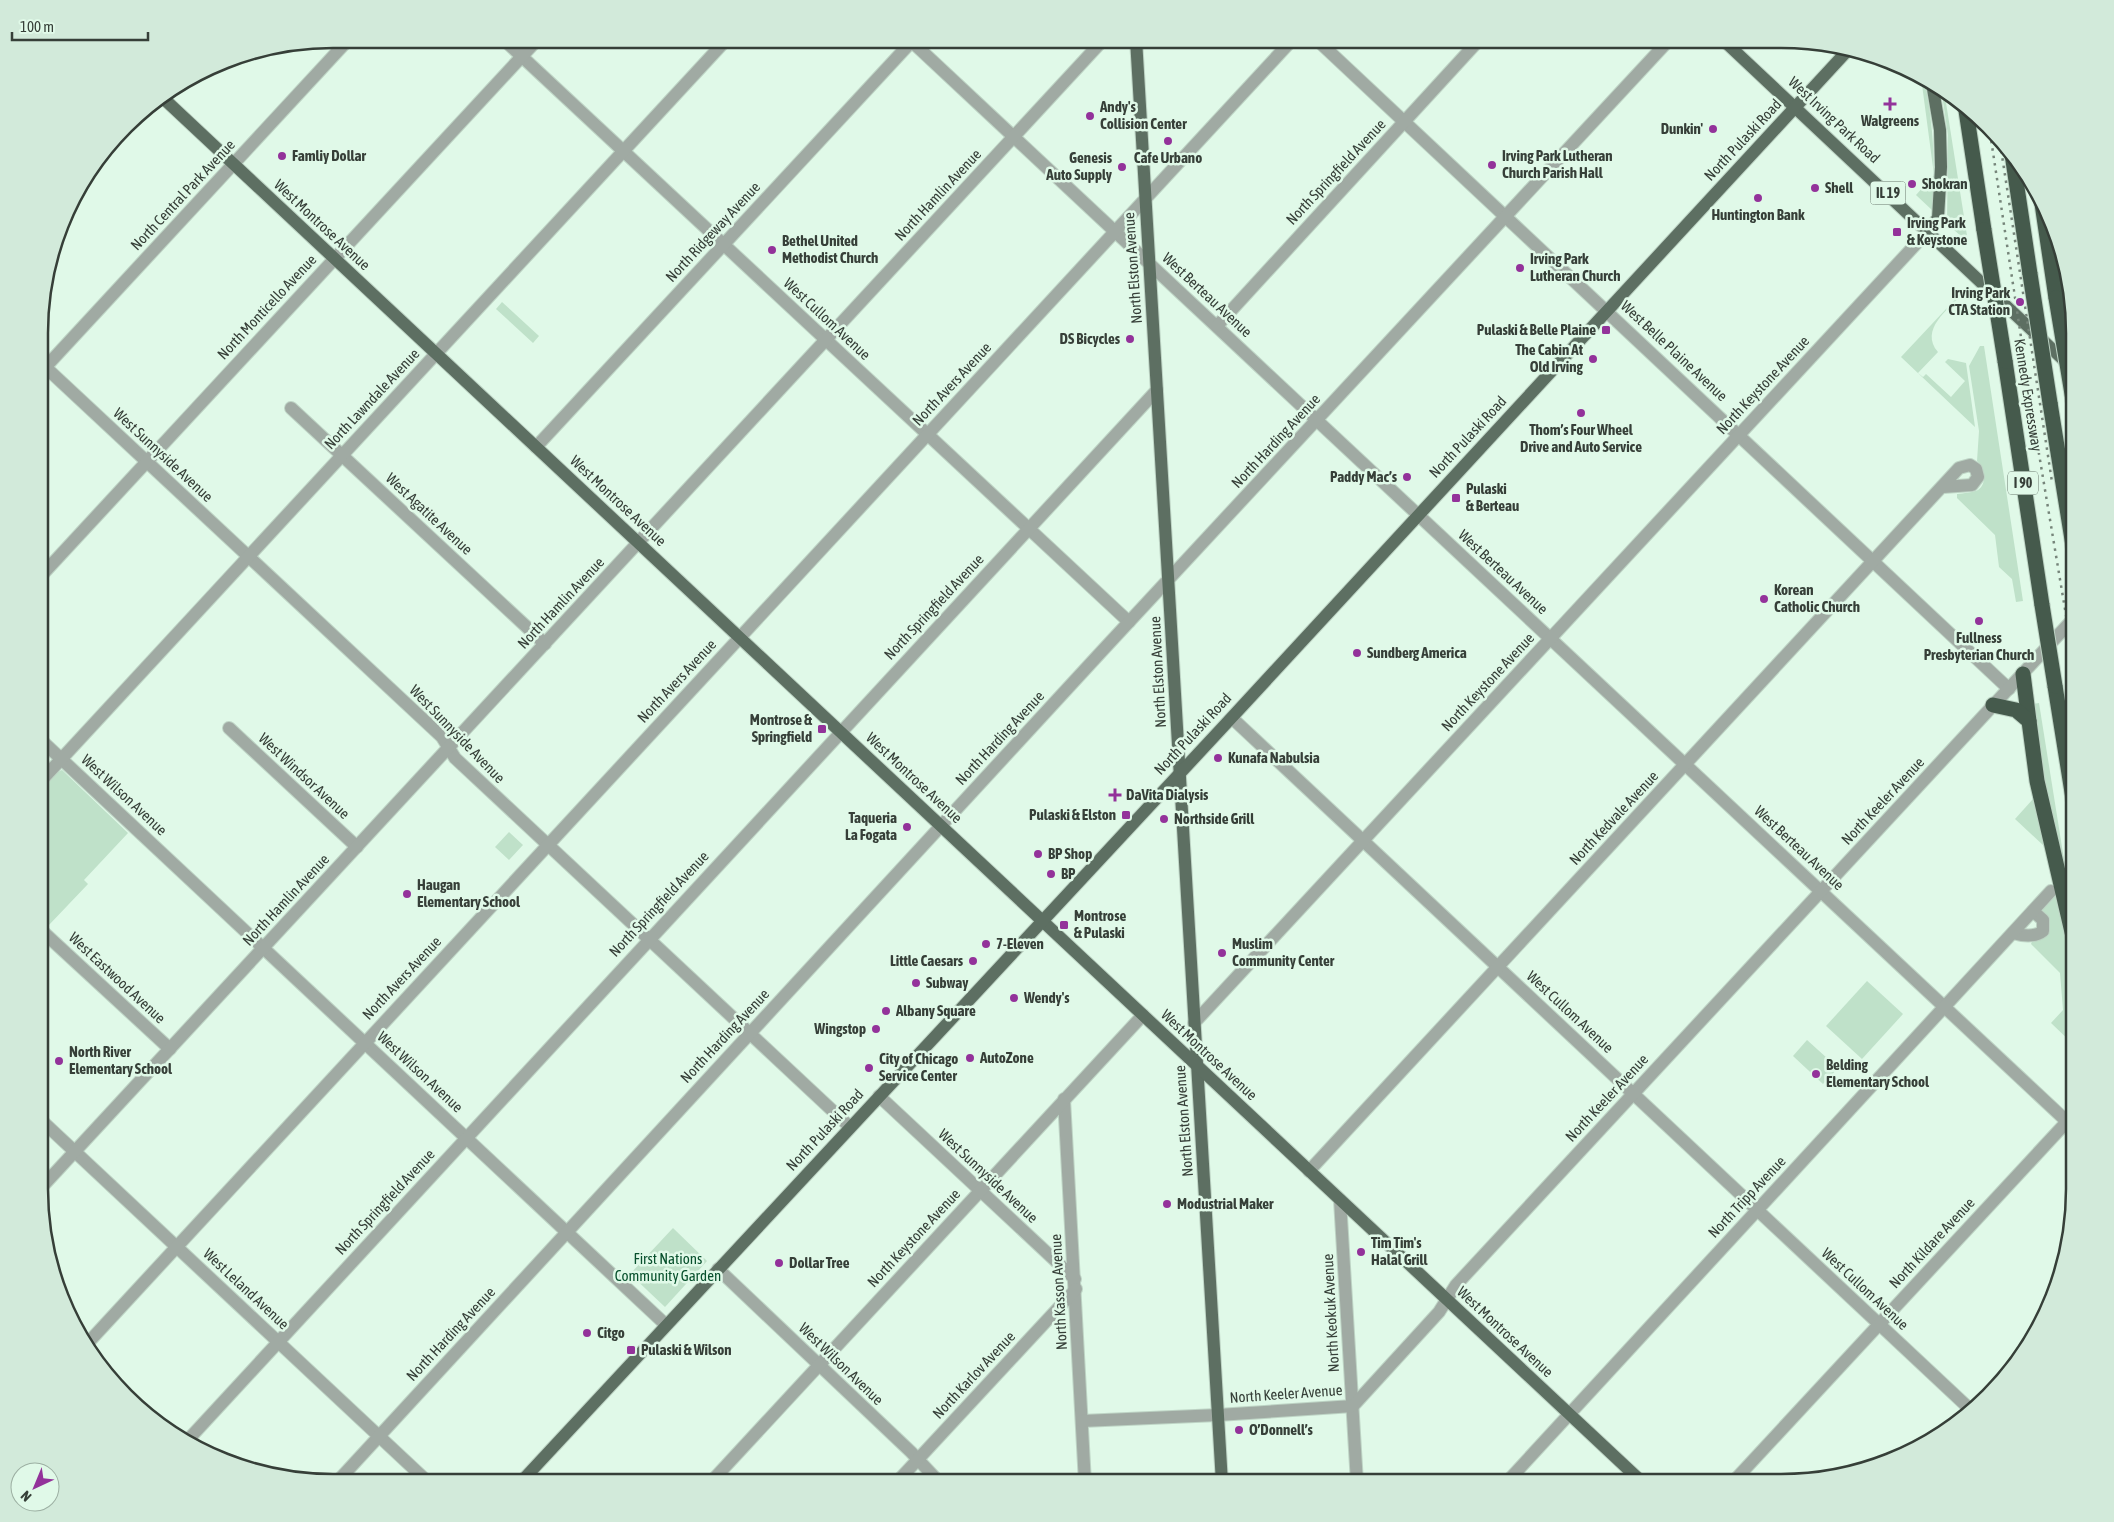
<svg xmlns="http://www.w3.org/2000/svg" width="2114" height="1522" viewBox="0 0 2114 1522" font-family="'Asap Condensed',sans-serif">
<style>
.green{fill:#bfe1c9}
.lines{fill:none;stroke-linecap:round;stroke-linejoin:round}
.minor-casing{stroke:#bed4c5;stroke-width:14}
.major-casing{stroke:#bed4c5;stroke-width:14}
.highway-casing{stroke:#bed4c5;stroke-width:17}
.minor{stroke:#a0aaa3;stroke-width:12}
.major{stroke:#5d6f62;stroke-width:12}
.highway{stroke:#455a4c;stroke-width:15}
.rail{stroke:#76857a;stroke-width:2.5;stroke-dasharray:2.5 5;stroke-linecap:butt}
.highway-bridge-casing{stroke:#bed4c5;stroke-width:17;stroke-linecap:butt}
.highway-bridge{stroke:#455a4c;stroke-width:15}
.poi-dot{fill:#93329a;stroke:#e0f9e8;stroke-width:2}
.labels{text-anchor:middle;stroke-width:5;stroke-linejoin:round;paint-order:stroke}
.shield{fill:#e0f9e8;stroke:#69776d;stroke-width:1}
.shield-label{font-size:14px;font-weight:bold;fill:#363f38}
.poi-label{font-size:15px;font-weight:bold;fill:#363f38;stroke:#e0f9e8;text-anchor:start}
.street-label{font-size:15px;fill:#363f38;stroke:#e0f9e8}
.park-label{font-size:15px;fill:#07502c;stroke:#e0f9e8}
.rim{fill:none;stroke:#363f38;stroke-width:2.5}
</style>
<rect width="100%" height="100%" fill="#e0f9e8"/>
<g class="green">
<path d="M1921,77L1924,79C1934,127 1935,162 1933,211L1916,195L1934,175Z"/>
<polygon points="1941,88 1944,90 1968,242 1947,224 1948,135"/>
<path d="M1961,293L1963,294C1948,309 1919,330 1938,352L1918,373L1923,377L1926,374L1951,397L1965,381L1945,362L1948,359L1966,363L1975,427L1901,357Z"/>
<polygon points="502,302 539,336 533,343 496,309"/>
<path d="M1980,346H1984L2023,601L2016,602L2012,579L1999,567L1995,535L1957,498V494C1964,493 1972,493 1978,490C1988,483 1984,468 1977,461L1979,431L1969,366Z"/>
<polygon points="2039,703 2066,872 2051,830 2033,704"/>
<polygon points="62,770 128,833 84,880 88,884 48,926 41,921 41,789 56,773"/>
<polygon points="2033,799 2045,847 2015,819"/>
<polygon points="509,832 523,845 509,860 495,847"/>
<polygon points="2057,894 2075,969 2075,1046 2051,1023 2063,1010 2060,973 2031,944 2043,913 2043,909"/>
<polygon points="1867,981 1903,1014 1862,1059 1826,1026"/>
<polygon points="1807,1040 1838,1068 1823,1084 1793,1056"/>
<polygon points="673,1228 707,1261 665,1307 630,1274"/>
</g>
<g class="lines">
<defs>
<g id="minor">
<polyline points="503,39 1129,622"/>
<polyline points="909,39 2075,1129"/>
<polyline points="1316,39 2009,689"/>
<polyline points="1217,326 1480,39"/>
<polyline points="41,363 442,737 455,758 850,1127"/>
<polyline points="41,372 349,39"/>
<polyline points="291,408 545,644"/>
<polyline points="536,447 914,39"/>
<polyline points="41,576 538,39"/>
<polyline points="1232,718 1973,1412"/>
<polyline points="229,728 357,847"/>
<polyline points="41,740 666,1325"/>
<polyline points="41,781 727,39"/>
<polyline points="41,930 170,1049"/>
<path d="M2013,933C2023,936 2034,938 2043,931V920L2033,911"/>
<polyline points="1194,1023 1928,231"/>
<polyline points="879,1096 1075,1279"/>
<polyline points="1064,1099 1085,1483"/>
<polyline points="41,1120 429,1483"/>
<polyline points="1309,1171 1959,468 1970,465 1976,469 1978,477 1972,485 1943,487"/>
<polyline points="41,1188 1104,39"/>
<polyline points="1340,1200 1357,1483"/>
<polyline points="718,1269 911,1452 940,1483"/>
<polyline points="86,1345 1293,39"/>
<polyline points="1082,1421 1218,1415 1353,1406 1439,1312 1456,1285 2075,617"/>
<polyline points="187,1441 1157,390"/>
<polyline points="336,1483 1102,651 1670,39"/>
<polyline points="710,1483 1143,1015"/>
<polyline points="896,1483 1076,1289"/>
<polyline points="1506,1483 2051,891"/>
<polyline points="1732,1483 2075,1113"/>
</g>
<g id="major">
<polyline points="1136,39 1222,1483"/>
<polyline points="1722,39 2069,365"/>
<polyline points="162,97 1643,1483"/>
<polyline points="1928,231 1938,218 1941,167 1940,130 1932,83"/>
<polyline points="520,1483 1222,728 1848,50"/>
</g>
<g id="highway">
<polyline points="1965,104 1984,230"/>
<polyline points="2012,154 2030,274"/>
<polyline points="2041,197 2056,298"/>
<polyline points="2005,361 2042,605"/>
<polyline points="2050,403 2075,558"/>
<polyline points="2023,674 2029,721"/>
<polyline points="2055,686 2075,811"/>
<polyline points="1993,705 2016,710 2029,721 2037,781 2075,945"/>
</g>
</defs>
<use href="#minor" class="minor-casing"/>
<use href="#major" class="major-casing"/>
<use href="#highway" class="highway-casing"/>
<use href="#minor" class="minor"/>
<use href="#major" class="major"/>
<use href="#highway" class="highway"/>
<g class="rail">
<polyline points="1989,126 2036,436 2075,669"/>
<polyline points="1999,136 2052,482"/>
</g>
<defs>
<g id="highway-bridge">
<polyline points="1984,230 2005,361"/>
<polyline points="2030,274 2050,403"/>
<polyline points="2056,298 2075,412"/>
<polyline points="2042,605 2055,686"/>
</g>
</defs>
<use href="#highway-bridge" class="highway-bridge-casing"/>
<use href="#highway-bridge" class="highway-bridge"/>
</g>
<g class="poi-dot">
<path d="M1887.5 96.5h5v5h5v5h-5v5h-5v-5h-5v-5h5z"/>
<circle cx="1090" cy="116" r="5"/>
<circle cx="1713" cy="129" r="5"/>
<circle cx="1168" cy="141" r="5"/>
<circle cx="282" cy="156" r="5"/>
<circle cx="1492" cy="165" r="5"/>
<circle cx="1122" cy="167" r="5"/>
<circle cx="1912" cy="184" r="5"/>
<circle cx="1815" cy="188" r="5"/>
<circle cx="1758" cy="198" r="5"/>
<rect x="1892" y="227" width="10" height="10" rx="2.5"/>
<circle cx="772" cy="250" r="5"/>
<circle cx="1520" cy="268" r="5"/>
<circle cx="2020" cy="302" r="5"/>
<rect x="1601" y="325" width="10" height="10" rx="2.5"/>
<circle cx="1130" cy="339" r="5"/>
<circle cx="1593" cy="359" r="5"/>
<circle cx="1581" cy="413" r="5"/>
<circle cx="1407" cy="477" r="5"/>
<rect x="1451" y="493" width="10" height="10" rx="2.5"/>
<circle cx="1764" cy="599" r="5"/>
<circle cx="1979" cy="621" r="5"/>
<circle cx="1357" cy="653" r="5"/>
<rect x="817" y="724" width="10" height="10" rx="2.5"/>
<circle cx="1218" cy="758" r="5"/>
<path d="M1112.5 787.5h5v5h5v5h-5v5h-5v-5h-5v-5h5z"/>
<rect x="1121" y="810" width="10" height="10" rx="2.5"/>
<circle cx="1164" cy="819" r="5"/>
<circle cx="907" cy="827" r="5"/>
<circle cx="1038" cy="854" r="5"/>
<circle cx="1051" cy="874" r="5"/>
<circle cx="407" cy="894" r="5"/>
<rect x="1059" y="920" width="10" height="10" rx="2.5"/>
<circle cx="986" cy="944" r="5"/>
<circle cx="1222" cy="953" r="5"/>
<circle cx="973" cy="961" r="5"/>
<circle cx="916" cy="983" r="5"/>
<circle cx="1014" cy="998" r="5"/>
<circle cx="886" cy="1011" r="5"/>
<circle cx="876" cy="1029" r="5"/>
<circle cx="970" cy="1058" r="5"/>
<circle cx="59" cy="1061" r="5"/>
<circle cx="869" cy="1068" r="5"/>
<circle cx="1816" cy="1074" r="5"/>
<circle cx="1167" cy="1204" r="5"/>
<circle cx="1361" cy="1252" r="5"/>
<circle cx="779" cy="1263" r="5"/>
<circle cx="587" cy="1333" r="5"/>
<rect x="626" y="1345" width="10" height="10" rx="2.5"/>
<circle cx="1239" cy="1430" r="5"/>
</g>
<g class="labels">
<g class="shield">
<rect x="1870.5" y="181.5" width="35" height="23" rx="4"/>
<rect x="2008" y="471.5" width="30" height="23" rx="4"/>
</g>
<g class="shield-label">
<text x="1888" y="198">IL 19</text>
<text x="2023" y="488">I 90</text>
</g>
<g class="poi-label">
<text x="1100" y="112">Andy's<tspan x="1100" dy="17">Collision Center</tspan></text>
<text x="1890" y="126" text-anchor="middle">Walgreens</text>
<text x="1703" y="134" text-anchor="end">Dunkin'</text>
<text x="292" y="161">Famliy Dollar</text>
<text x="1502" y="161">Irving Park Lutheran<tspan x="1502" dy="17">Church Parish Hall</tspan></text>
<text x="1112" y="163" text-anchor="end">Genesis<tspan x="1112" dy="17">Auto Supply</tspan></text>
<text x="1168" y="163" text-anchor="middle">Cafe Urbano</text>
<text x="1922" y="189">Shokran</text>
<text x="1825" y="193">Shell</text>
<text x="1758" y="220" text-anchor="middle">Huntington Bank</text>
<text x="1907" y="228">Irving Park<tspan x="1907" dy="17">&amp; Keystone</tspan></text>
<text x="782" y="246">Bethel United<tspan x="782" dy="17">Methodist Church</tspan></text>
<text x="1530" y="264">Irving Park<tspan x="1530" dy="17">Lutheran Church</tspan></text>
<text x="2010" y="298" text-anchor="end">Irving Park<tspan x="2010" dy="17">CTA Station</tspan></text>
<text x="1596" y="335" text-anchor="end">Pulaski &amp; Belle Plaine</text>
<text x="1120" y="344" text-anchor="end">DS Bicycles</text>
<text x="1583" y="355" text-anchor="end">The Cabin At<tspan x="1583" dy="17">Old Irving</tspan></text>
<text x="1581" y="435" text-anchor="middle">Thom’s Four Wheel<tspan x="1581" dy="17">Drive and Auto Service</tspan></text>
<text x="1397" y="482" text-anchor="end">Paddy Mac’s</text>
<text x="1466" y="494">Pulaski<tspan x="1466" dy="17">&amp; Berteau</tspan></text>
<text x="1774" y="595">Korean<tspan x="1774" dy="17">Catholic Church</tspan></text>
<text x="1979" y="643" text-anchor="middle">Fullness<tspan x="1979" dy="17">Presbyterian Church</tspan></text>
<text x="1367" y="658">Sundberg America</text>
<text x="812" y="725" text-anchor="end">Montrose &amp;<tspan x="812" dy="17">Springfield</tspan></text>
<text x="1228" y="763">Kunafa Nabulsia</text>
<text x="1126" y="800">DaVita Dialysis</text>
<text x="1116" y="820" text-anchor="end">Pulaski &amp; Elston</text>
<text x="897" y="823" text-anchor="end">Taqueria<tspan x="897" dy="17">La Fogata</tspan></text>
<text x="1174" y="824">Northside Grill</text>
<text x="1048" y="859">BP Shop</text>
<text x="1061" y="879">BP</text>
<text x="417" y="890">Haugan<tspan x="417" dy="17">Elementary School</tspan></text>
<text x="1074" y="921">Montrose<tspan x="1074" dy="17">&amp; Pulaski</tspan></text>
<text x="996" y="949">7-Eleven</text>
<text x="1232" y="949">Muslim<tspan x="1232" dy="17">Community Center</tspan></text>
<text x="963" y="966" text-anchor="end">Little Caesars</text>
<text x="926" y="988">Subway</text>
<text x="1024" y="1003">Wendy's</text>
<text x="896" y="1016">Albany Square</text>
<text x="866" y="1034" text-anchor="end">Wingstop</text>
<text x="69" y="1057">North River<tspan x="69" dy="17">Elementary School</tspan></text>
<text x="980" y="1063">AutoZone</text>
<text x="879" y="1064">City of Chicago<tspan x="879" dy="17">Service Center</tspan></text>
<text x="1826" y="1070">Belding<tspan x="1826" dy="17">Elementary School</tspan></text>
<text x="1177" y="1209">Modustrial Maker</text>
<text x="1371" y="1248">Tim Tim's<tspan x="1371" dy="17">Halal Grill</tspan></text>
<text x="789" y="1268">Dollar Tree</text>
<text x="597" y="1338">Citgo</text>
<text x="641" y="1355">Pulaski &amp; Wilson</text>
<text x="1249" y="1435">O’Donnell’s</text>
</g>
<g class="street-label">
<text transform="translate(1834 120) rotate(43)" y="5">West Irving Park Road</text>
<text transform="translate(1743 140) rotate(-47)" y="5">North Pulaski Road</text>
<text transform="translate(1336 172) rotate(-47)" y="5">North Springfield Avenue</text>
<text transform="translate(183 195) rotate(-47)" y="5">North Central Park Avenue</text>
<text transform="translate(938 195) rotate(-47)" y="5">North Hamlin Avenue</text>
<text transform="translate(322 225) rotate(43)" y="5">West Montrose Avenue</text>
<text transform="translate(713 232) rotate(-47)" y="5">North Ridgeway Avenue</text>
<text transform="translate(1133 268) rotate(-94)" y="5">North Elston Avenue</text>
<text transform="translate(1207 295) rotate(43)" y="5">West Berteau Avenue</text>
<text transform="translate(267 307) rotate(-47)" y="5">North Monticello Avenue</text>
<text transform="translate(827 319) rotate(43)" y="5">West Cullom Avenue</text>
<text transform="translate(1674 351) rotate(43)" y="5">West Belle Plaine Avenue</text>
<text transform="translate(952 384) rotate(-47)" y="5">North Avers Avenue</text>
<text transform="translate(1763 385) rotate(-47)" y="5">North Keystone Avenue</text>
<text transform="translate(2028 395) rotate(81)" y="5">Kennedy Expressway</text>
<text transform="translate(372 399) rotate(-47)" y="5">North Lawndale Avenue</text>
<text transform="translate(1468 437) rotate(-47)" y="5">North Pulaski Road</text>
<text transform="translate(1276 441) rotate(-47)" y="5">North Harding Avenue</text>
<text transform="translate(163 455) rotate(43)" y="5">West Sunnyside Avenue</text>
<text transform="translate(618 501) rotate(43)" y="5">West Montrose Avenue</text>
<text transform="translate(429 514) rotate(43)" y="5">West Agatite Avenue</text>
<text transform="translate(1503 572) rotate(43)" y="5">West Berteau Avenue</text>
<text transform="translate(561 603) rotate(-47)" y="5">North Hamlin Avenue</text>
<text transform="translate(934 607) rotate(-47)" y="5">North Springfield Avenue</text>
<text transform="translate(1158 672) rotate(-93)" y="5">North Elston Avenue</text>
<text transform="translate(677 681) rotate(-47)" y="5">North Avers Avenue</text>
<text transform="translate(1488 682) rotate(-47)" y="5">North Keystone Avenue</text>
<text transform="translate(457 734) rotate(46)" y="5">West Sunnyside Avenue</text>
<text transform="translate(1193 734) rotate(-47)" y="5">North Pulaski Road</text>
<text transform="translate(1000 738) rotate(-47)" y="5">North Harding Avenue</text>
<text transform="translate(304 776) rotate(43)" y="5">West Windsor Avenue</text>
<text transform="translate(914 778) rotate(43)" y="5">West Montrose Avenue</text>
<text transform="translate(124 795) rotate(43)" y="5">West Wilson Avenue</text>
<text transform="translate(1883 801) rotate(-47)" y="5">North Keeler Avenue</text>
<text transform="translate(1614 818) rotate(-47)" y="5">North Kedvale Avenue</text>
<text transform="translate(1799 848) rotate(43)" y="5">West Berteau Avenue</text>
<text transform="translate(286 900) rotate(-47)" y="5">North Hamlin Avenue</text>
<text transform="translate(659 904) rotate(-47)" y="5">North Springfield Avenue</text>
<text transform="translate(117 978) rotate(43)" y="5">West Eastwood Avenue</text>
<text transform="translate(402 978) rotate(-47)" y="5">North Avers Avenue</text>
<text transform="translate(1570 1012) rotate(43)" y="5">West Cullom Avenue</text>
<text transform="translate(725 1036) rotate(-47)" y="5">North Harding Avenue</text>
<text transform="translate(1209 1055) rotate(43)" y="5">West Montrose Avenue</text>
<text transform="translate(420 1072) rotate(43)" y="5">West Wilson Avenue</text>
<text transform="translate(1607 1098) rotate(-47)" y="5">North Keeler Avenue</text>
<text transform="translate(1184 1121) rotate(-94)" y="5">North Elston Avenue</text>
<text transform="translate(825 1130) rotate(-47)" y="5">North Pulaski Road</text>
<text transform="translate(988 1176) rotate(43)" y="5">West Sunnyside Avenue</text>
<text transform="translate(1747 1197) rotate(-47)" y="5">North Tripp Avenue</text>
<text transform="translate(385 1202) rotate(-47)" y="5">North Springfield Avenue</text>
<text transform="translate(914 1238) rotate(-47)" y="5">North Keystone Avenue</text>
<text transform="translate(1932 1243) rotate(-47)" y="5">North Kildare Avenue</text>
<text transform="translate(246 1289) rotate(43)" y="5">West Leland Avenue</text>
<text transform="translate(1865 1289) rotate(43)" y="5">West Cullom Avenue</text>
<text transform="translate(1059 1292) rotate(-93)" y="5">North Kasson Avenue</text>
<text transform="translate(1331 1313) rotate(-93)" y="5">North Keokuk Avenue</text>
<text transform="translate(1505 1332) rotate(43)" y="5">West Montrose Avenue</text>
<text transform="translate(451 1334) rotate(-47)" y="5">North Harding Avenue</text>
<text transform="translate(841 1364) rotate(44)" y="5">West Wilson Avenue</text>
<text transform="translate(974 1375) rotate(-47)" y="5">North Karlov Avenue</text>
<text transform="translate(1286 1394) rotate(-4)" y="5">North Keeler Avenue</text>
</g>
<g class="park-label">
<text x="668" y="1264">First Nations<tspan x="668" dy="17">Community Garden</tspan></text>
</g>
</g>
<path d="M0 0H2114V1522H0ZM333 48H1781A285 285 0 0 1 2066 333V1189A285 285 0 0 1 1781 1474H333A285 285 0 0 1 48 1189V333A285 285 0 0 1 333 48Z" fill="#d2eada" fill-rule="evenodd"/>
<path class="rim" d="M333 48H1781A285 285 0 0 1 2066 333V1189A285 285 0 0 1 1781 1474H333A285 285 0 0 1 48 1189V333A285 285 0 0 1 333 48Z"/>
<g transform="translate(35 1487) rotate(224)"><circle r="24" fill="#e0f9e8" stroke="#9cafa2"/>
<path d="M0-4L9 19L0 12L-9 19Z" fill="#93329a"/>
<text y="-8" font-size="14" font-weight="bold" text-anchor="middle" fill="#363f38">N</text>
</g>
<path d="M12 32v8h136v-8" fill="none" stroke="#363f38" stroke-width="2.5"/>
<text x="20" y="32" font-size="15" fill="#363f38" stroke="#e0f9e8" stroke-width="4" paint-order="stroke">100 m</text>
</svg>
